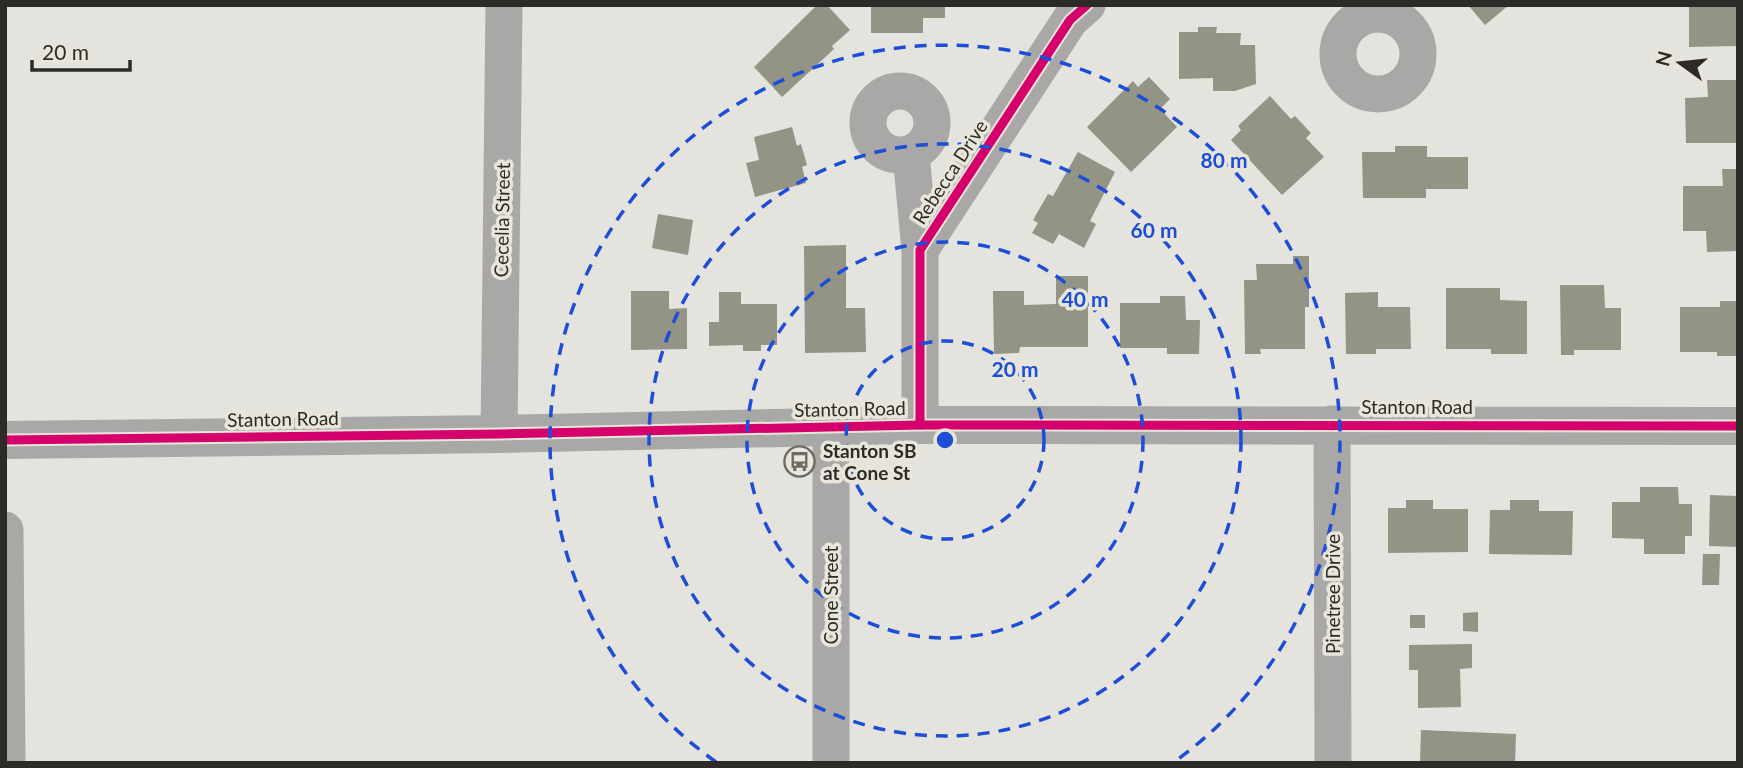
<svg xmlns="http://www.w3.org/2000/svg" width="1743" height="768" viewBox="0 0 1743 768" font-family="Lato,sans-serif">
<style>
.building{fill:#939485}
.lines{fill:none;stroke-linecap:round;stroke-linejoin:round}
.street{stroke:#aaa8a7;stroke-width:37}
.secondary{stroke:#a8a8a6;stroke-width:38}
.cycleway-casing{stroke:#e8e5da;stroke-width:13}
.cycleway{stroke:#d6006c;stroke-width:9}
.ring{fill:none;stroke:#1d4ed8;stroke-width:3.5;stroke-dasharray:12 9}
.labels{text-anchor:middle;stroke-width:7;stroke-linejoin:round;paint-order:stroke}
.street-label{font-size:19px;fill:#2c2b27;stroke:#e8e5da}
.poi-label{font-size:19px;font-weight:bold;fill:#2c2b27;stroke:#e8e5da;text-anchor:start}
.centre{fill:#1d4ed8;stroke:#e8e5da;stroke-width:3.5}
.ring-label{font-size:21px;text-anchor:middle;font-weight:bold;fill:#1d4ed8;stroke:#e8e5da;stroke-width:7;stroke-linejoin:round;paint-order:stroke}
</style>
<rect width="100%" height="100%" fill="#e4e3de"/>
<g class="building">
<polygon points="817,5 827,5 850,30 832,46 834,49 782,97 754,67"/>
<polygon points="871,5 945,5 945,18 923,18 923,33 871,33"/>
<polygon points="1468,5 1509,5 1485,25"/>
<polygon points="1703,5 1738,5 1738,46 1689,47 1689,7"/>
<polygon points="1198,27 1217,27 1216,33 1241,33 1240,45 1255,45 1256,84 1235,91 1213,91 1213,78 1179,79 1179,32 1198,32"/>
<polygon points="1149,77 1170,99 1160,109 1177,127 1131,172 1087,127 1133,81 1138,87"/>
<polygon points="1707,80 1738,80 1738,143 1686,143 1685,98 1708,97"/>
<polygon points="1270,96 1291,119 1295,116 1311,133 1306,138 1324,157 1282,195 1231,140 1241,130 1238,126"/>
<polygon points="792,127 797,146 801,144 807,165 802,167 806,183 755,197 746,163 759,160 754,137"/>
<polygon points="1395,146 1427,146 1427,157 1468,157 1468,189 1426,189 1426,198 1363,198 1362,152 1395,152"/>
<polygon points="1078,152 1115,172 1090,221 1096,224 1084,248 1059,234 1053,244 1032,233 1038,223 1033,220 1048,194 1053,196"/>
<polygon points="1722,169 1738,169 1738,251 1707,252 1706,231 1683,231 1683,186 1723,186"/>
<polygon points="658,214 693,220 688,255 652,248"/>
<polygon points="846,245 846,308 865,308 866,352 805,353 804,246"/>
<polygon points="1293,256 1309,256 1309,307 1305,307 1305,349 1260,349 1261,354 1245,354 1244,280 1257,280 1256,264 1293,264"/>
<polygon points="1056,276 1088,276 1088,347 1020,347 1019,353 994,354 993,291 1024,291 1024,305 1056,304"/>
<polygon points="1560,285 1604,285 1605,308 1621,308 1621,350 1574,350 1574,355 1561,355"/>
<polygon points="1446,288 1500,288 1500,300 1527,301 1527,354 1491,354 1491,349 1446,349"/>
<polygon points="631,291 669,291 669,309 687,308 687,349 631,350"/>
<polygon points="719,292 741,292 741,304 777,304 777,345 761,345 761,351 743,351 743,345 709,346 709,322 719,322"/>
<polygon points="1378,292 1378,307 1410,307 1411,349 1376,349 1376,354 1346,354 1345,293"/>
<polygon points="1160,296 1185,296 1186,320 1200,320 1199,354 1167,354 1167,348 1120,348 1120,303 1160,303"/>
<polygon points="1720,301 1738,301 1738,356 1717,356 1717,352 1680,352 1680,307 1720,307"/>
<polygon points="1640,487 1678,487 1679,504 1692,504 1692,536 1685,536 1685,554 1644,554 1644,539 1612,538 1612,502 1640,502"/>
<polygon points="1710,495 1738,496 1738,547 1709,546"/>
<polygon points="1406,500 1433,500 1433,509 1468,509 1468,552 1388,553 1388,508 1406,508"/>
<polygon points="1510,500 1539,500 1539,511 1573,511 1572,555 1489,554 1490,510 1510,510"/>
<polygon points="1703,554 1720,554 1719,585 1702,585"/>
<polygon points="1478,612 1478,632 1463,631 1463,613"/>
<rect x="1410" y="615" width="15" height="13"/>
<polygon points="1472,644 1472,668 1460,669 1461,707 1418,708 1418,670 1409,670 1409,645"/>
<polygon points="1421,730 1516,734 1515,763 1420,763"/>
</g>
<g class="lines">
<g class="street">
<circle cx="1378" cy="54" r="40"/>
<circle cx="900" cy="123" r="32"/>
<polyline points="911,154 920,250"/>
<polyline points="1332,424 1333,763"/>
<polyline points="920,425 920,250 1070,20 1087,5"/>
<polyline points="831,427 831,763"/>
<polyline points="499,434 504,5"/>
<polyline points="5,530 7,763"/>
</g>
<polyline class="secondary" points="5,440 499,434 920,425 1738,426"/>
<defs>
<g id="cycleway">
<polyline points="920,425 920,250 1070,20 1087,5"/>
<polyline points="5,440 499,434 920,425 1738,426"/>
</g>
</defs>
<use href="#cycleway" class="cycleway-casing"/>
<use href="#cycleway" class="cycleway"/>
</g>
<g class="ring">
<circle cx="945" cy="440" r="99"/>
<circle cx="945" cy="440" r="198"/>
<circle cx="945" cy="440" r="296"/>
<path d="M716 762A395 395 0 1 1 1174 762"/>
</g>
<defs>
<symbol id="bus-ring" viewBox="-11 -11 22 22"><circle r="9.5" fill="#e8e5da" stroke="#6c6b67" stroke-width="1.5"/><path d="M-5-6H5V4H4V6H2V4H-2V6H-4V4H-5ZM-3.5-4V0h7V-4ZM-3.5 1.2v1.5H-2V1.2ZM2 1.2v1.5H3.5V1.2Z" fill="#6c6b67"/></symbol>
</defs>
<g fill-rule="evenodd">
<use href="#bus-ring" x="782" y="444" width="35" height="35"/>
</g>
<g class="labels">
<g class="street-label">
<text transform="translate(950 172) rotate(-57)" y="7">Rebecca Drive</text>
<text transform="translate(502 220) rotate(-89)" y="7">Cecelia Street</text>
<text x="1417" y="414">Stanton Road</text>
<text transform="translate(850 409) rotate(-1)" y="7">Stanton Road</text>
<text transform="translate(283 419) rotate(-1)" y="7">Stanton Road</text>
<text transform="translate(1333 594) rotate(-90)" y="7">Pinetree Drive</text>
<text transform="translate(831 595) rotate(-90)" y="7">Cone Street</text>
</g>
<g class="poi-label">
<text x="823" y="458">Stanton SB<tspan x="823" dy="22">at Cone St</tspan></text>
</g>
</g>
<circle cx="945" cy="440" r="10" class="centre"/>
<g class="ring-label">
<text x="1224" y="168">80 m</text>
<text x="1154" y="238">60 m</text>
<text x="1085" y="307">40 m</text>
<text x="1015" y="377">20 m</text>
</g>
<rect width="1743" height="768" fill="none" stroke="#2c2b27" stroke-width="14"/>
<g transform="translate(1680 63) rotate(285)" stroke="#e8e5da" stroke-width="5" paint-order="stroke">
<path d="M0-5L12 26L0 18L-12 26Z" fill="#2c2b27"/>
<text y="-10" font-size="19" font-weight="bold" text-anchor="middle" fill="#2c2b27">N</text>
</g>
<path d="M32 60v10h98v-10" fill="none" stroke="#2c2b27" stroke-width="3.5"/>
<text x="42" y="60" font-size="21" fill="#2c2b27" stroke="#e8e5da" stroke-width="5" paint-order="stroke">20 m</text>
</svg>
